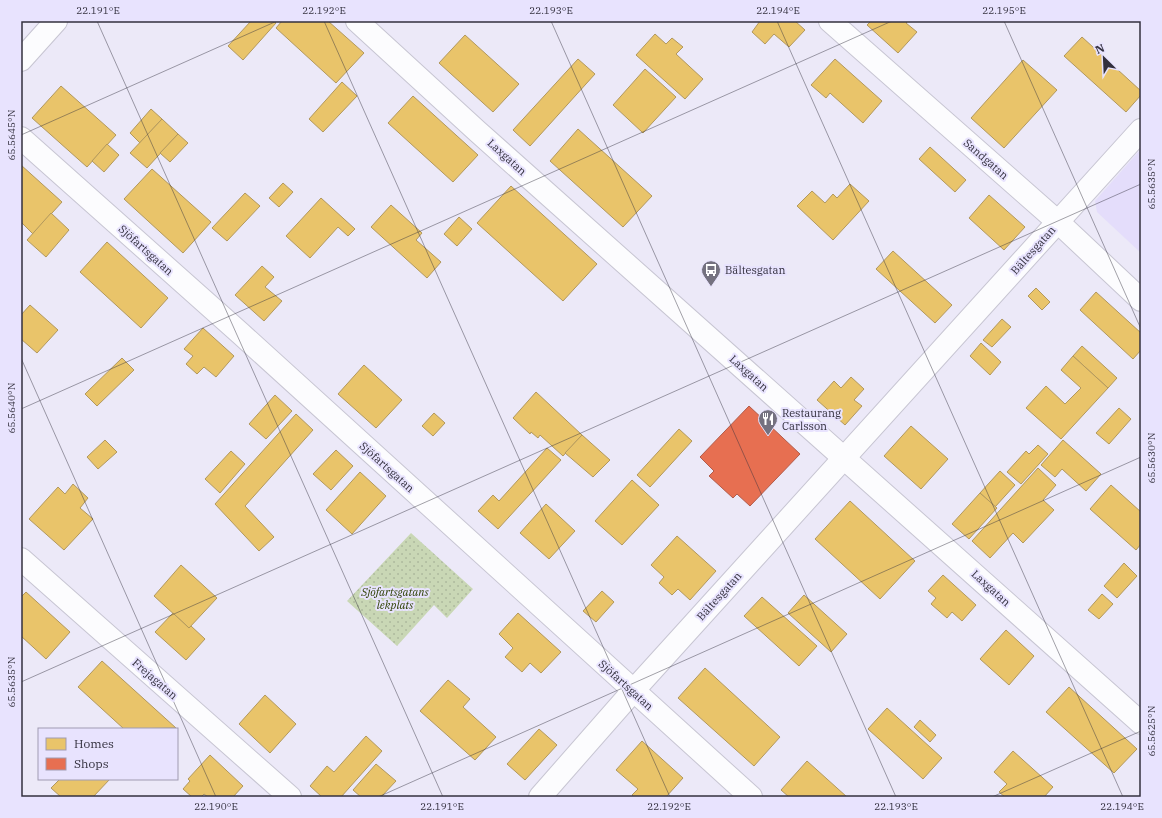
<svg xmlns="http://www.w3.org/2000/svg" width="1162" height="818" viewBox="0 0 1162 818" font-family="'IBM Plex Serif',serif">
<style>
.built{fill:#e4ddfb}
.park{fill:url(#park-dots)}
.homes{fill:#e9c46a;stroke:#b2985d}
.shops{fill:#e76f51;stroke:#b15c4b}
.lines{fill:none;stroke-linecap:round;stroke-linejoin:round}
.minor-casing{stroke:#c7c5d2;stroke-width:24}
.minor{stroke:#fcfcfe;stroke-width:22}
.ticks{fill:none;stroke:#33303e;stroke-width:1;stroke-opacity:0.45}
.labels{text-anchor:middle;stroke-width:4;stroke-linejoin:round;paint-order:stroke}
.street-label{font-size:11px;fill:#33303e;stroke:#e8e3fe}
.poi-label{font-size:11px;fill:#33303e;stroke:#e8e3fe;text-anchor:start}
.park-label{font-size:11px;font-style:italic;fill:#2d4002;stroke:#e8e3fe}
.neatline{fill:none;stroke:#33303e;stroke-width:1.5}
.ticks-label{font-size:10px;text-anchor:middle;fill:#33303e}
</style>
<defs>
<pattern id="park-dots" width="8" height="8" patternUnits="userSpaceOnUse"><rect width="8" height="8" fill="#c9d7b5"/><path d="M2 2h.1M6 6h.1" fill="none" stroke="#adb99d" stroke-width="1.8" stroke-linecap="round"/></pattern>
</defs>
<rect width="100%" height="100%" fill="#ece9f8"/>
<polygon class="built" points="1141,149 1141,253 1097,212 1095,201"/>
<polygon class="park" points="411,533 473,589 447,618 434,605 397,646 347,601"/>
<g class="homes">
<polygon points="251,21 274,21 276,23 243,60 228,46"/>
<polygon points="282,21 328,21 364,53 336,83 276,28"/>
<polygon points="760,21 795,21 805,30 789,47 774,34 765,44 752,32"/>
<polygon points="871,21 908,21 906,23 917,32 898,53 867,25"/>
<polygon points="655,34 666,44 672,38 683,47 676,54 703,79 685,99 636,55"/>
<polygon points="465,35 519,84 493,112 439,63"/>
<polygon points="1082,37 1141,91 1141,95 1126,112 1064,56"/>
<polygon points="578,59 595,74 530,146 513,130"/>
<polygon points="835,59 882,101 863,123 830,93 826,98 811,85"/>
<polygon points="1023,60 1057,90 1004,148 971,118"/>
<polygon points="645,69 676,97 643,133 613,105"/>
<polygon points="342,82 357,96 323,132 309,119"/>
<polygon points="61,86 116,135 87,167 32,118"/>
<polygon points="413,96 478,155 453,182 388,123"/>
<polygon points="151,109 162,119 140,143 130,133"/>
<polygon points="162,119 178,134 147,168 130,153"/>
<polygon points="578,129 652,196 623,227 550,161"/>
<polygon points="178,134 188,143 170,162 160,153"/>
<polygon points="107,144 119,155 104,172 92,161"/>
<polygon points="930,147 966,180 955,192 919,159"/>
<polygon points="21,165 62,202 33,234 21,222"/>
<polygon points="152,169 211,222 183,253 124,199"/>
<polygon points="283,183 293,192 279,207 269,198"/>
<polygon points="850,184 869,201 833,240 797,206 812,191 825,203 833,194 837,198"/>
<polygon points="511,186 597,264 563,301 477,223"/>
<polygon points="245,193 260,206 227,241 212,228"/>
<polygon points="989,195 1025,227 1004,250 969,218"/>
<polygon points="321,198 355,229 348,236 338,227 310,258 286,236"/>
<polygon points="391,205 422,233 416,240 441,262 427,278 371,227"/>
<polygon points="51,213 69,230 46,257 27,240"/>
<polygon points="459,217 472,229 457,246 444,234"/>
<polygon points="107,242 168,298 141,328 80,272"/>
<polygon points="893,251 952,305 935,323 876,269"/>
<polygon points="262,266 274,277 265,287 282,301 264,321 235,295"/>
<polygon points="1036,288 1050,302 1042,310 1028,296"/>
<polygon points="1096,292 1141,333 1141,350 1133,359 1080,310"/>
<polygon points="30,305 58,330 37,353 21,339 21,315"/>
<polygon points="1002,319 1011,327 992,347 983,340"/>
<polygon points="203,328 234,356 216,377 204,367 197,374 186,364 193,356 184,349"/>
<polygon points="981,343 1001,362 990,375 970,356"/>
<polygon points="1082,346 1117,378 1108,388 1073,356"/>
<polygon points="1073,356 1108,388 1061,439 1026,408 1046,386 1065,404 1081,388 1061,370"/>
<polygon points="122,358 134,370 97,406 85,394"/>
<polygon points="364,365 402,400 376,428 338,394"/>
<polygon points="851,377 864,389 854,400 862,406 845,425 817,400 834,381 841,388"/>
<polygon points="536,392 582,435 563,456 540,435 538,438 531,432 530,434 513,418"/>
<polygon points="275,395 292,411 266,439 249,424"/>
<polygon points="1119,408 1131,419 1109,444 1096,433"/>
<polygon points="434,413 445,423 433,436 422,426"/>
<polygon points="296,414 313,430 245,506 274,537 259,551 215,504"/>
<polygon points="911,426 948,459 921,489 884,456"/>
<polygon points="679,429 692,441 650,487 637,475"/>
<polygon points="582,435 610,460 593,477 565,453"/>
<polygon points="105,440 117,452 98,469 87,457"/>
<polygon points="1063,440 1101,474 1086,491 1062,469 1055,477 1041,465"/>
<polygon points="1038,445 1048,454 1021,484 1007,472 1026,451 1029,454"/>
<polygon points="547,448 561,460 498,529 478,511 493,495 499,501"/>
<polygon points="336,450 353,466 331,490 313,474"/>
<polygon points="231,451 245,464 220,493 205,479"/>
<polygon points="1038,468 1056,485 1043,500 1054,510 1023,543 1013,533 990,558 972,541"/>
<polygon points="1000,471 1015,485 995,507 980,493"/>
<polygon points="360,472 386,496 352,534 326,510"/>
<polygon points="632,480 659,505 622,545 595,521"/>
<polygon points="73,484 88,498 80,508 93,519 64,550 29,519 58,487 65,494"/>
<polygon points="1111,485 1141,512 1141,544 1136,550 1090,509"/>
<polygon points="980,493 997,508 969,539 952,524"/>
<polygon points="850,501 915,561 880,599 815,539"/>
<polygon points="546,504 575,531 549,559 520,533"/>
<polygon points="677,536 716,571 690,600 678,589 672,595 659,583 664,577 651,565"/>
<polygon points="1124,563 1137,576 1117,598 1104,586"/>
<polygon points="181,565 217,598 189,628 154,596"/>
<polygon points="943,575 976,605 962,621 952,612 947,618 931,604 936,598 928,591"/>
<polygon points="602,591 614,602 596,622 583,611"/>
<polygon points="26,592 70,632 46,659 21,636 21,597"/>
<polygon points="1102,594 1113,604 1099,619 1088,610"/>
<polygon points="804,595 847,634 831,652 788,613"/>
<polygon points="762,597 817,646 799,666 744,616"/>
<polygon points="173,613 189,628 191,626 205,639 186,660 155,632"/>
<polygon points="518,613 561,652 541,673 530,663 522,672 505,657 513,648 499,634"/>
<polygon points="1006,630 1034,656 1009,685 980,659"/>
<polygon points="102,661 176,728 124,729 78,687"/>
<polygon points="705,668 780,737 754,766 678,698"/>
<polygon points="448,680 470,699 463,707 496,737 475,760 420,711"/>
<polygon points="1069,687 1137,749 1114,773 1046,712"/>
<polygon points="265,695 296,724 270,753 239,724"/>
<polygon points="887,708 942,758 923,779 868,729"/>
<polygon points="920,720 936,735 930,742 914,727"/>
<polygon points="539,729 557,745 525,780 507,764"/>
<polygon points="366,736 382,751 341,797 322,797 310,786 327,766 334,772"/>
<polygon points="642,741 683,778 666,797 634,797 632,795 638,789 616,770"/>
<polygon points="1013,751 1053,787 1044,797 1005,797 999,792 1007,784 994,772"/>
<polygon points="210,755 243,786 233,797 208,797 204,794 201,797 192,797 183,789 190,781 188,779"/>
<polygon points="807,761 847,797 789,797 781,790"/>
<polygon points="376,764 396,781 381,797 361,797 353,790"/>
<polygon points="60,779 110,779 93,797 61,797 51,788"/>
</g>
<polygon class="shops" points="749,406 800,454 750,506 737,494 733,498 709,476 714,471 700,457"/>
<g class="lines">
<defs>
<g id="minor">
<polyline points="357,21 477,131 1141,723"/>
<polyline points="830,21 1058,222 1141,300"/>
<polyline points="21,60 56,21"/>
<polyline points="21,138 240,333 751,797"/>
<polyline points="21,559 290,797"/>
<polyline points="540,797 633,691 1141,130"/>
</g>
</defs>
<use href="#minor" class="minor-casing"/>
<use href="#minor" class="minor"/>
</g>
<path class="ticks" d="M97,21L443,797M324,21L670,797M551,21L896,797M777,21L1123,797M1004,21L1141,329M21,135L277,21M21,358L216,797M21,409L892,21M21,682L1141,184M378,797L1141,457M992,797L1141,731"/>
<defs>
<symbol id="bus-pin" viewBox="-11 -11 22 30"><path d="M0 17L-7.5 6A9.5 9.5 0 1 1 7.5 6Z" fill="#74717f" stroke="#e8e3fe"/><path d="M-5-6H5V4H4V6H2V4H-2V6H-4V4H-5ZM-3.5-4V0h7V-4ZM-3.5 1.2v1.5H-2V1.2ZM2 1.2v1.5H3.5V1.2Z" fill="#fff"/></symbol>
<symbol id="restaurant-pin" viewBox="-11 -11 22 30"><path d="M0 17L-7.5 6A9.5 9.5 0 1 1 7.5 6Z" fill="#74717f" stroke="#e8e3fe"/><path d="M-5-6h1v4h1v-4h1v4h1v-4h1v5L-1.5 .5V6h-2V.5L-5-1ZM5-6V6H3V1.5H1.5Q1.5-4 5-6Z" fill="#fff"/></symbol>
</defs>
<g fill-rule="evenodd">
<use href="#bus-pin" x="700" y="259" width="22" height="30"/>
<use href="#restaurant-pin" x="757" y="408" width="22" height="30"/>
</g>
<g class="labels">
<g class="street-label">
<text transform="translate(507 157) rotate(42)" y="4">Laxgatan</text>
<text transform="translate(986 159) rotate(41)" y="4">Sandgatan</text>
<text transform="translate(146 250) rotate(42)" y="4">Sjöfartsgatan</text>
<text transform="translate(1033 250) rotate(-48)" y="4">Bältesgatan</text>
<text transform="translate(749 373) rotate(42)" y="4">Laxgatan</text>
<text transform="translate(387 467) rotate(42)" y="4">Sjöfartsgatan</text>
<text transform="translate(991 588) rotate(42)" y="4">Laxgatan</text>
<text transform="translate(719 596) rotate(-48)" y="4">Bältesgatan</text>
<text transform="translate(155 679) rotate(41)" y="4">Frejagatan</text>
<text transform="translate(626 685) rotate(42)" y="4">Sjöfartsgatan</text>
</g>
<g class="poi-label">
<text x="725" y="274">Bältesgatan</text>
<text x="782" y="417">Restaurang<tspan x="782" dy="13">Carlsson</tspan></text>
</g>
<g class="park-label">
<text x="395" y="596">Sjöfartsgatans<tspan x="395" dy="13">lekplats</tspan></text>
</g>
</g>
<rect width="1162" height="818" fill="none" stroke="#e8e3fe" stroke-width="44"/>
<rect x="38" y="728" width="140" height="52" fill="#e8e3fe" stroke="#a09bb1"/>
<rect x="46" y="738" width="20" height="12" fill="#e9c46a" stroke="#a09bb1"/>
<text x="74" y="748" font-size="12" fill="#33303e">Homes</text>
<rect x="46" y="758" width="20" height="12" fill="#e76f51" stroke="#a09bb1"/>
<text x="74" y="768" font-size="12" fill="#33303e">Shops</text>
<g transform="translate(1104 58) rotate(336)" stroke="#e8e3fe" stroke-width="3" paint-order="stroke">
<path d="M0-3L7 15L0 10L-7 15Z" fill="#33303e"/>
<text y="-6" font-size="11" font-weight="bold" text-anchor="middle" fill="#33303e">N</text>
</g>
<rect x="22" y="22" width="1118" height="774" class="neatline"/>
<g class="ticks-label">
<text x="98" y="14">22.191°E</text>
<text x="324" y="14">22.192°E</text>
<text x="551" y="14">22.193°E</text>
<text x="778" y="14">22.194°E</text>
<text x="1004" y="14">22.195°E</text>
<text transform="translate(11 135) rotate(-90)" y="4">65.5645°N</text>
<text transform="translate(1151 184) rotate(-90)" y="4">65.5635°N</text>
<text transform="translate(11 408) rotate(-90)" y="4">65.5640°N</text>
<text transform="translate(1151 458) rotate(-90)" y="4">65.5630°N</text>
<text transform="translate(11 682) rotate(-90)" y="4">65.5635°N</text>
<text transform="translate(1151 731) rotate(-90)" y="4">65.5625°N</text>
<text x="216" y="810">22.190°E</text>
<text x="442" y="810">22.191°E</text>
<text x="669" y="810">22.192°E</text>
<text x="896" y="810">22.193°E</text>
<text x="1122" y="810">22.194°E</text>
</g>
</svg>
